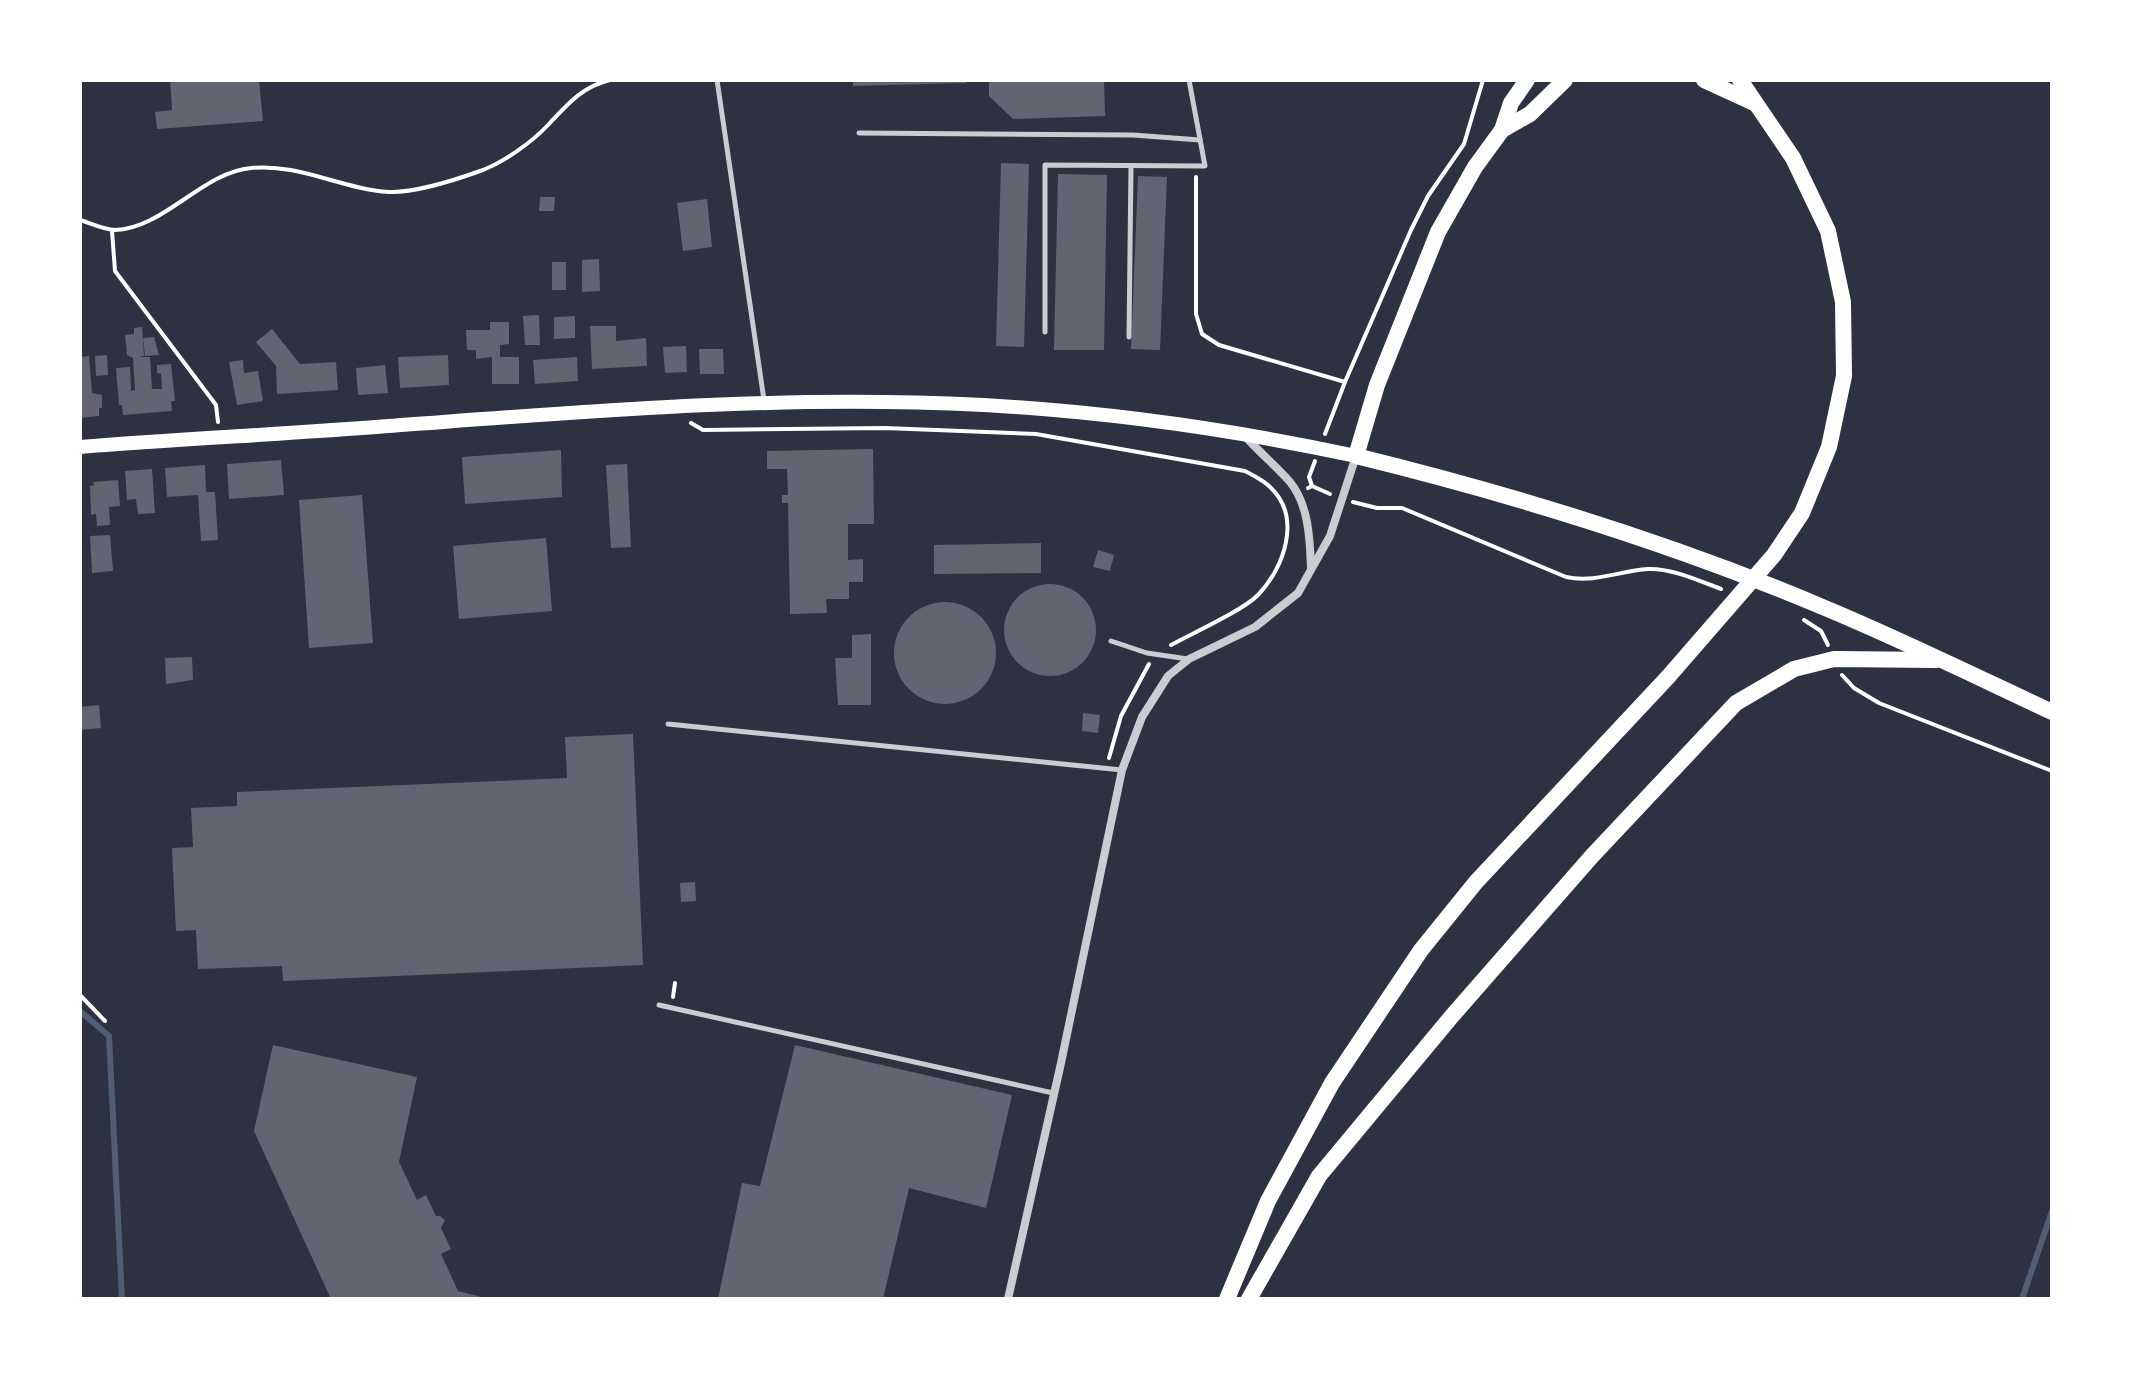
<svg xmlns="http://www.w3.org/2000/svg" width="2132" height="1379" viewBox="0 0 2132 1379" font-family="'IBM Plex Serif',serif">
<style>
.lines{fill:none;stroke-linecap:round;stroke-linejoin:round}
.stream{stroke:#4f5d75;stroke-width:6}
.building{fill:#626471}
.path{stroke:#fff;stroke-width:4}
.service{stroke:#caccd0;stroke-width:5}
.minor{stroke:#caccd0;stroke-width:8}
.secondary{stroke:#fff;stroke-width:14}
.primary{stroke:#fff;stroke-width:16}
</style>
<rect width="100%" height="100%" fill="#2d3142"/>
<g class="lines">
<g class="stream">
<polyline points="80,1011 109,1036 122,1299"/>
<polyline points="2022,1299 2052,1211"/>
</g>
</g>
<g class="building">
<polygon points="170,80 259,80 263,121 157,129 155,112 172,110"/>
<polygon points="853,80 965,80 966,83 853,86"/>
<polygon points="989,80 1104,80 1105,116 1013,119 989,96"/>
<polygon points="1001,163 1029,164 1024,347 996,346"/>
<polygon points="1058,174 1107,175 1104,350 1054,350"/>
<polygon points="1138,176 1167,177 1160,350 1131,349"/>
<polygon points="540,197 555,197 554,211 539,211"/>
<polygon points="707,199 712,247 683,251 677,203"/>
<polygon points="599,259 600,291 582,292 582,260"/>
<rect x="552" y="262" width="14" height="28"/>
<polygon points="539,315 540,345 525,345 523,316"/>
<polygon points="575,316 575,338 554,339 554,317"/>
<polygon points="490,322 509,322 509,344 500,345 500,357 519,357 519,384 492,384 492,357 476,359 476,350 467,350 466,330 490,330"/>
<polygon points="590,326 616,326 616,341 646,338 647,366 592,369"/>
<polygon points="142,327 144,356 139,357 150,357 152,389 162,389 161,374 157,373 157,365 171,364 175,401 171,401 172,411 123,415 122,405 119,405 116,368 130,367 131,391 135,390 133,358 127,355 125,335 134,334 134,328"/>
<polygon points="272,329 300,364 336,362 338,390 277,394 276,366 256,342"/>
<polygon points="154,337 159,355 145,356 143,338"/>
<polygon points="686,346 687,372 665,373 663,347"/>
<polygon points="699,349 723,349 724,374 700,374"/>
<polygon points="107,355 108,375 96,376 95,356"/>
<polygon points="448,355 449,385 400,388 398,357"/>
<polygon points="89,356 92,393 102,395 102,408 99,408 99,416 80,418 80,357"/>
<polygon points="577,357 578,381 535,384 533,360"/>
<polygon points="243,360 244,373 258,371 263,401 237,405 229,362"/>
<polygon points="385,365 388,393 358,395 356,368"/>
<polygon points="873,449 874,524 848,524 848,560 863,559 863,582 849,582 849,599 826,599 827,613 790,614 788,503 782,503 782,495 788,495 787,469 767,469 767,451"/>
<polygon points="561,450 562,497 465,504 462,457"/>
<polygon points="281,460 284,495 229,499 227,464"/>
<polygon points="627,464 631,547 611,548 606,465"/>
<polygon points="205,465 206,492 215,492 218,540 201,541 198,495 167,497 165,468"/>
<polygon points="152,469 155,513 138,514 136,499 127,500 125,471"/>
<polygon points="118,480 120,506 109,507 110,525 97,526 96,514 91,515 90,486 94,485 93,482"/>
<polygon points="362,495 373,643 309,648 299,500"/>
<polygon points="110,535 113,571 92,573 90,536"/>
<polygon points="546,538 552,611 459,619 453,546"/>
<polygon points="1041,543 1041,573 934,574 934,545"/>
<polygon points="1098,550 1114,555 1110,571 1093,567"/>
<circle cx="1050" cy="630" r="46"/>
<circle cx="945" cy="653" r="51"/>
<polygon points="871,634 871,705 838,705 835,658 852,658 852,635"/>
<polygon points="192,657 193,680 166,684 165,658"/>
<polygon points="99,705 101,728 80,730 80,707"/>
<polygon points="1083,713 1100,715 1098,733 1082,731"/>
<polygon points="633,734 643,965 283,981 282,966 198,969 196,930 176,931 172,848 193,847 191,808 237,806 237,792 567,778 565,737"/>
<polygon points="695,882 696,901 681,902 680,883"/>
<polygon points="273,1045 417,1077 399,1162 417,1200 426,1195 436,1216 440,1216 445,1220 441,1228 451,1249 441,1254 458,1291 489,1299 331,1299 254,1131"/>
<polygon points="795,1045 1012,1095 986,1208 909,1188 883,1299 718,1299 742,1183 760,1186"/>
</g>
<g class="lines">
<g class="path">
<polyline points="1196,177 1196,314 1202,334 1219,345 1345,382"/>
<path d="M80,220C90,223 104,230 115,230C163,229 203,172 251,168C298,163 342,189 389,192C415,193 458,179 483,170C505,161 531,143 548,125C567,105 581,87 610,80"/>
<polyline points="112,231 115,271 216,405 218,422"/>
<path d="M691,423L703,430L885,428L1036,434L1245,471C1254,476 1265,481 1271,488C1302,518 1284,568 1258,595C1242,611 1193,633 1171,645"/>
<polyline points="1325,434 1345,382 1411,230 1428,196 1464,144 1483,80"/>
<polyline points="1312,486 1309,477 1315,461"/>
<polyline points="1308,488 1312,486 1330,494"/>
<path d="M1353,502L1377,508H1402L1566,577C1595,583 1619,571 1648,569C1672,568 1699,581 1721,589"/>
<polyline points="1804,620 1821,631 1828,645"/>
<polyline points="1842,675 1854,688 1879,703 2052,771"/>
<polyline points="1109,758 1121,716 1149,664"/>
<polyline points="80,995 105,1021"/>
<polyline points="673,997 675,983"/>
</g>
<g class="service">
<polyline points="717,80 764,400"/>
<polyline points="859,133 1133,135 1200,140"/>
<polyline points="1045,332 1045,165 1205,166 1189,80"/>
<polyline points="1129,337 1131,166"/>
<polyline points="1111,641 1147,653 1188,659"/>
<polyline points="668,724 1122,770"/>
<polyline points="659,1005 1053,1093"/>
</g>
<g class="minor">
<path d="M1245,436C1259,452 1277,467 1290,482C1309,505 1310,541 1311,568"/>
<polyline points="1008,1299 1061,1063 1122,770 1142,717 1168,676 1189,659 1255,627 1298,593 1330,536 1356,456"/>
</g>
<path class="secondary" d="M80,447C183,439 286,434 388,426C553,414 718,400 883,402C1042,403 1202,423 1356,456"/>
<g class="primary">
<path d="M1527,80L1511,103L1502,130L1475,167L1438,232L1377,385L1356,456C1515,495 1674,544 1825,608C1902,640 1977,677 2052,712"/>
<polyline points="1704,80 1754,103"/>
<polyline points="1502,130 1530,114 1565,80"/>
<polyline points="1227,1299 1268,1201 1332,1083 1421,950 1476,882 1668,677 1774,555 1802,513 1829,447 1844,376 1843,302 1828,231 1793,158 1740,80"/>
<polyline points="1249,1299 1319,1176 1452,1016 1592,856 1736,703 1794,669 1834,659 1936,660"/>
</g>
</g>
<rect width="2132" height="1379" fill="none" stroke="#ffffff" stroke-width="164"/>
</svg>
